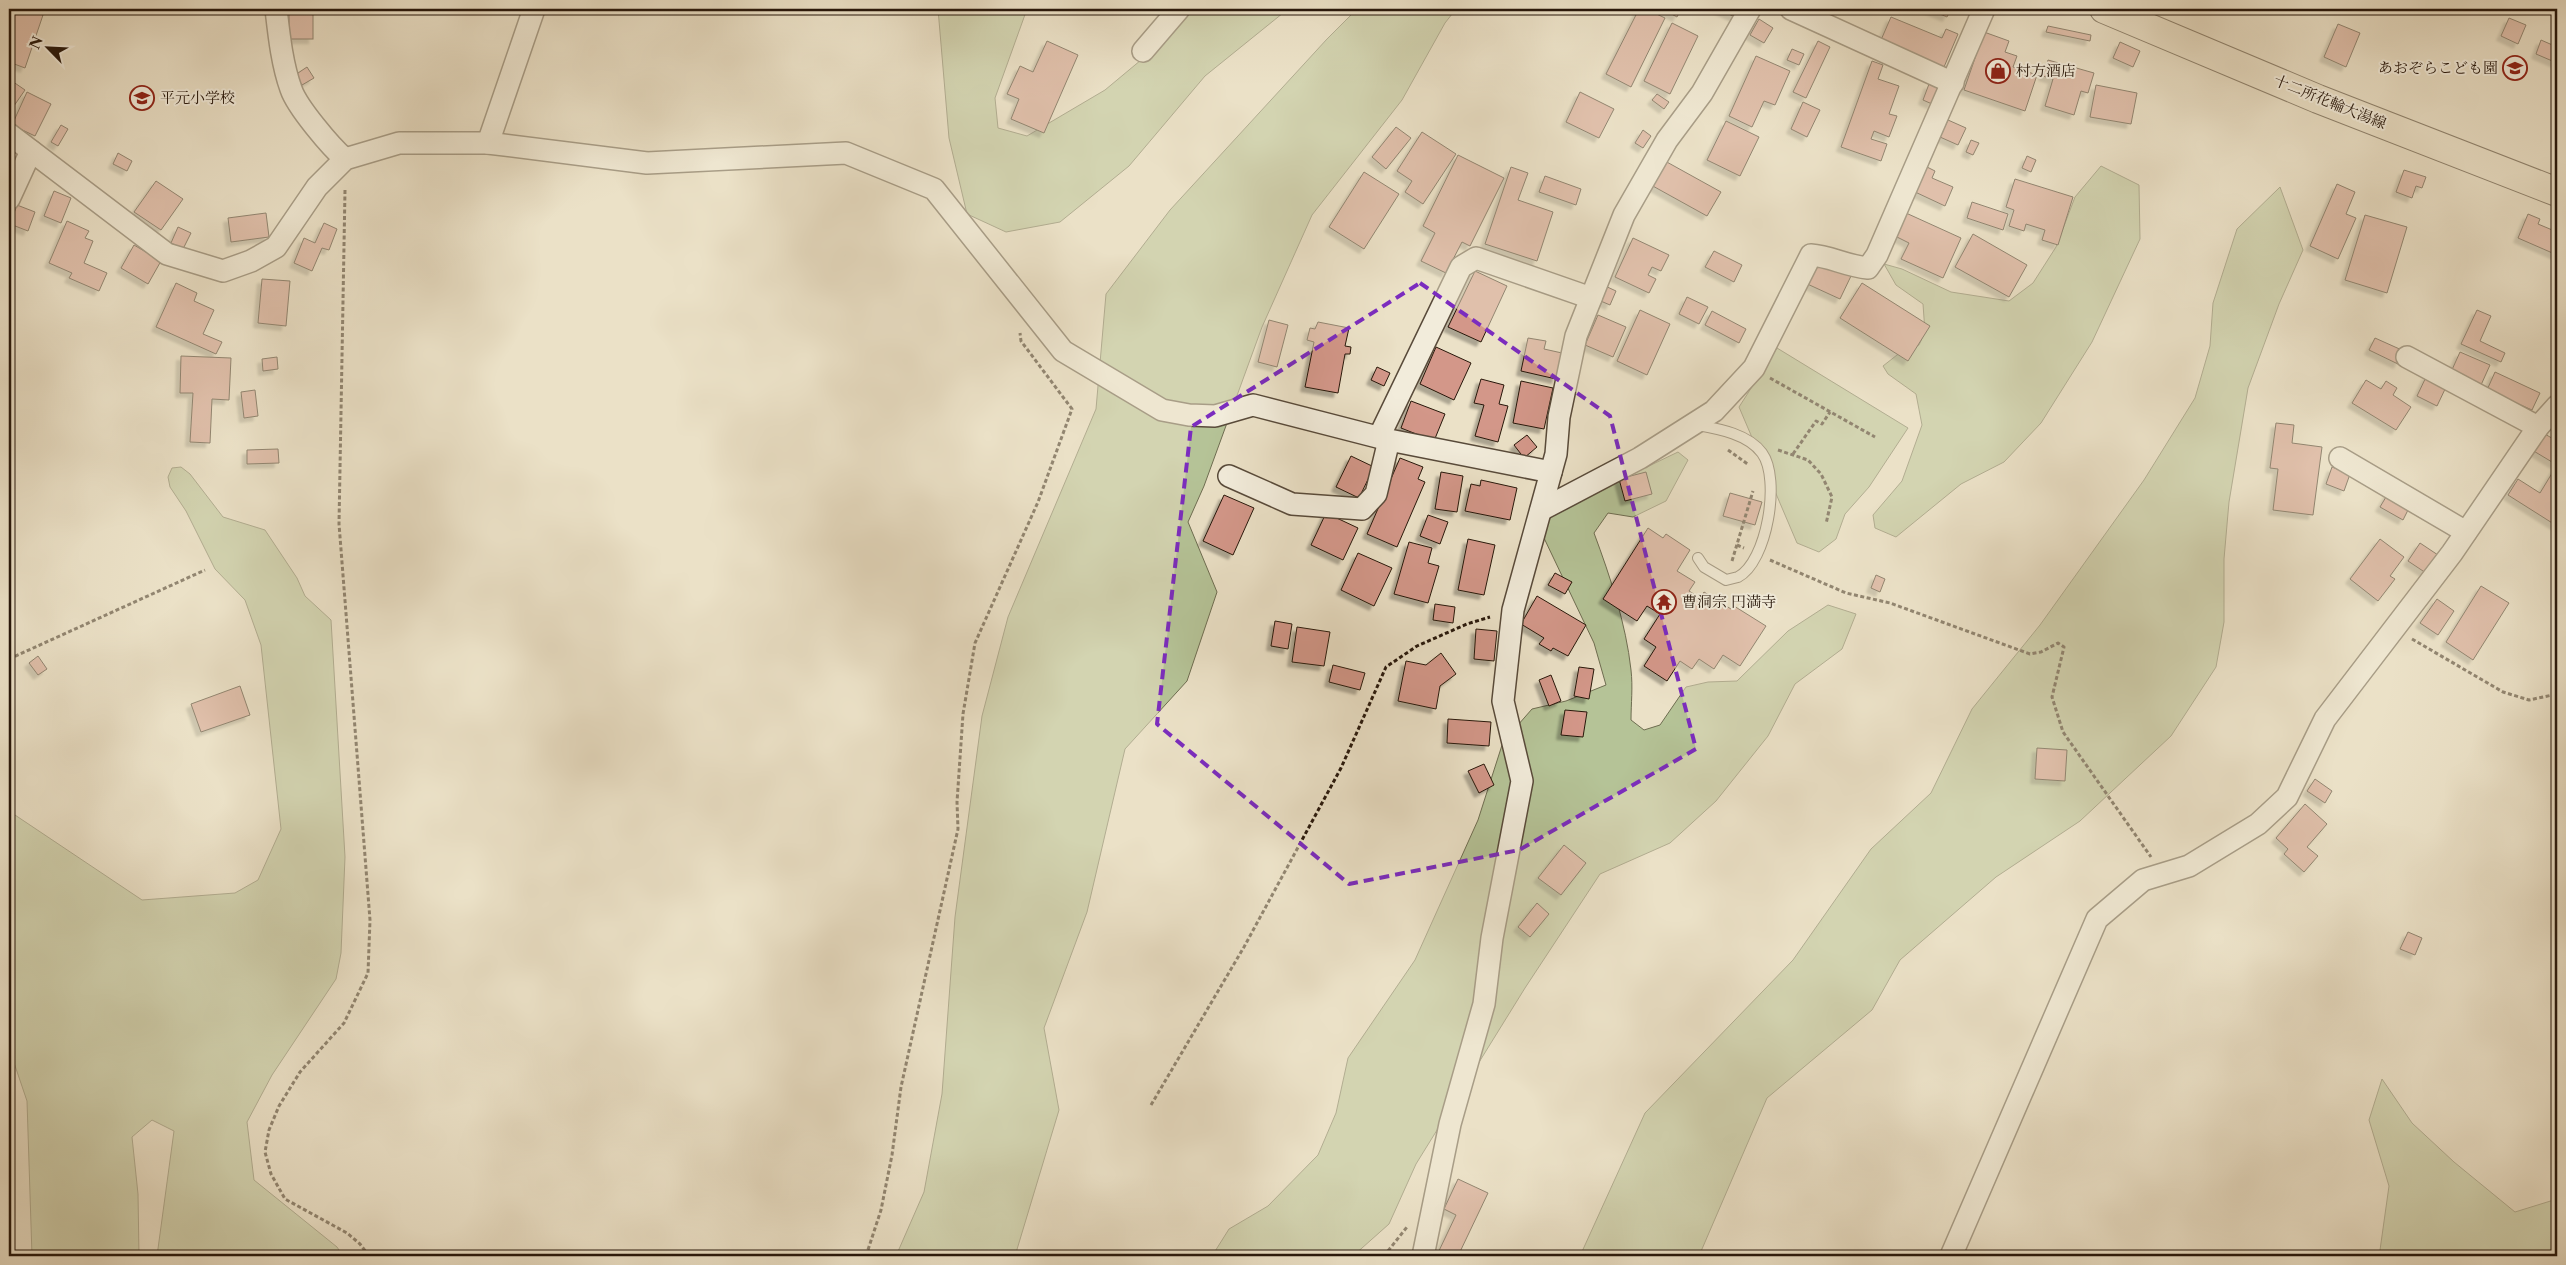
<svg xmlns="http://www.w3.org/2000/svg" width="2566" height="1265" viewBox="0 0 2566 1265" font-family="'Libre Caslon Text','Noto Serif JP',serif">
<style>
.green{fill:#b5c397;stroke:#6e6d51}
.building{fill:#d39789;stroke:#27170b;filter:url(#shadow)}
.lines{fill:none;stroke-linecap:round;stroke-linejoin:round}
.lane-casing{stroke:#584a3a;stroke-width:12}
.street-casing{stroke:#584a3a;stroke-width:24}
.primary-casing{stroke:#27170b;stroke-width:30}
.path{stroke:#27170b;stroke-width:3;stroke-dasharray:4 2.5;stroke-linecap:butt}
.lane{stroke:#f2ecdb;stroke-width:10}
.street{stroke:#f2ecdb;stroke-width:21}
.primary{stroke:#ebe1c7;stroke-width:28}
.marked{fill:none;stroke:#7b2cbf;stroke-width:4;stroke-dasharray:10 6;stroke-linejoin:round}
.labels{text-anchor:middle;stroke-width:4;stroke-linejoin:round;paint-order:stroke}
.poi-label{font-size:15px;fill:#27170b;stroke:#f2ecdb;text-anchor:start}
.street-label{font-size:15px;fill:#27170b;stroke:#f2ecdb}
</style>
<defs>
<filter id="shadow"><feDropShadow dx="-4.5" dy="4.5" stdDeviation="1" flood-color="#0004"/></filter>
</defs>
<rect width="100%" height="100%" fill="#ebe1c7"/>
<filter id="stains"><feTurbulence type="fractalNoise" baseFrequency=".004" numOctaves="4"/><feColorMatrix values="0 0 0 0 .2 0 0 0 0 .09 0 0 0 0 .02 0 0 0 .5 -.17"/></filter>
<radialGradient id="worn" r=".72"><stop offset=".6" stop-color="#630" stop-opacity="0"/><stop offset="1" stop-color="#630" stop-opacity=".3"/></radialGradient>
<g class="green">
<polygon points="938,9 1027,9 995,98 998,128 1027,136 1105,90 1147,55 1189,9 1288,9 1205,76 1129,166 1060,222 1006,232 967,214 949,138"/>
<polygon points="1357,9 1456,9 1445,23 1402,100 1312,215 1262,327 1204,486 1188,522 1217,592 1187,681 1125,749 1087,912 1044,1028 1059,1110 1015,1256 896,1256 924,1192 942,1094 955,917 982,716 1008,617 1096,409 1106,294 1170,210 1327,39"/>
<polygon points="2101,166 2139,185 2140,239 2092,342 2041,423 2004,462 1961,484 1896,537 1875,528 1873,515 1902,481 1922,425 1916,394 1888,374 1883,366 1897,355 1919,345 1925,332 1923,304 1896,285 1884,264 1902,269 1951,292 2009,301 2033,283 2056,247 2075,197"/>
<polygon points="2280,187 2303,250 2279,304 2248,388 2229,502 2224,559 2224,622 2216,667 2171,736 2080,821 1996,877 1900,960 1872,1010 1767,1098 1699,1256 1580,1256 1645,1113 1793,960 1871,849 1931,793 1972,709 2040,625 2144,480 2195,398 2210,346 2213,303 2237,229"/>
<polygon points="1777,348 1908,428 1869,487 1845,514 1836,539 1819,552 1797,543 1739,407"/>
<path d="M1678,452L1688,460L1666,501L1633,517L1608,513L1594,533C1610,576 1626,624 1631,670C1633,687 1631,704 1631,720L1644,730L1660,725L1686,687L1708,682L1737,681L1788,631L1828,605L1856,614L1842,649L1795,684L1768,736L1716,801L1670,843L1600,874L1525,988L1416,1164L1389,1224L1353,1256H1212L1229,1229L1268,1206L1318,1155L1336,1113L1348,1058L1415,960L1478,820L1503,742L1532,709L1566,701L1606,685L1594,643L1544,538L1549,514Z"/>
<polygon points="181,467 190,474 223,517 265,530 297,578 305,596 331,620 345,857 341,953 336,979 272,1075 247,1122 254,1180 337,1247 343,1256 157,1256 174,1131 152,1120 132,1137 138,1194 139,1256 32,1256 27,1101 9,1048 9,811 142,900 235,893 258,880 281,829 261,645 245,600 215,569 186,511 170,487 168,477 172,468"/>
<polygon points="2382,1079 2412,1123 2454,1162 2515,1212 2557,1199 2557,1256 2375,1256 2380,1250 2389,1186 2369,1120"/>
</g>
<g class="building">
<polygon points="9,9 23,9 43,15 25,68 9,62"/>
<rect x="289" y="9" width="24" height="30"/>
<polygon points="1639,9 1646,9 1665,18 1631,87 1606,74"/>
<polygon points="1662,9 1681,9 1677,17"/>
<polygon points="1718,9 1740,9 1735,17"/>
<polygon points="1928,9 1951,9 1947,17"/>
<polygon points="1891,17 1942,38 1946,29 1958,34 1944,67 1881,40"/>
<polygon points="2509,18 2526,25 2518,44 2501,36"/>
<polygon points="1759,19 1773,28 1764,43 1750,35"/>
<polygon points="1672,23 1698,36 1670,94 1644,81"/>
<polygon points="2338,24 2360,33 2346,67 2324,57"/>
<polygon points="2048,26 2091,35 2090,41 2046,32"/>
<polygon points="1984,32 2009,41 2005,52 2017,56 2013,67 2037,75 2025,111 1964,90"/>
<polygon points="2541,40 2557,47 2557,63 2536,54"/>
<polygon points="1047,41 1078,55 1044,133 1011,119 1019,99 1007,94 1020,66 1033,72"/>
<polygon points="1818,41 1830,47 1806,98 1793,92"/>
<polygon points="2120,42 2140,51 2133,67 2113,58"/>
<polygon points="1792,49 1804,54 1799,65 1787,60"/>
<polygon points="1756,56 1790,71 1775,105 1764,101 1752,127 1729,116"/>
<polygon points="2048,60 2094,73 2088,93 2081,91 2074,115 2045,106 2053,79 2043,76"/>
<polygon points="1872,61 1883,65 1878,79 1899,86 1889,114 1897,116 1889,137 1874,131 1871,139 1887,144 1881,161 1841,147"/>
<polygon points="307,67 314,78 302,85 295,75"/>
<polygon points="9,79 25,90 9,113"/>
<polygon points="1929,84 1939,88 1932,104 1923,100"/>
<polygon points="2096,85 2137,93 2131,124 2090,117"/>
<polygon points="27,92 51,104 35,136 12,125"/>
<polygon points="1580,92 1614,109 1599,138 1566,122"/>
<polygon points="1657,94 1669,102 1664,109 1652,100"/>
<polygon points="1803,102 1820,110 1807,137 1791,129"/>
<polygon points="1948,120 1966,128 1958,145 1940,137"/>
<polygon points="1726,121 1759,137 1740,176 1707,160"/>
<polygon points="61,125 68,129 58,146 51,142"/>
<polygon points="1396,127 1411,138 1386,169 1372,157"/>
<polygon points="1643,130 1651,136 1643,148 1635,143"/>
<polygon points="1422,132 1456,154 1423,204 1405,192 1412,181 1397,171"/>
<polygon points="1971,140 1979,143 1973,155 1966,152"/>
<polygon points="118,153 132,161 127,171 113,164"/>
<polygon points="1458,155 1504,178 1470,246 1462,242 1446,273 1421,261 1435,233 1423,226"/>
<polygon points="2027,156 2036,160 2031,172 2022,168"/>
<polygon points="1665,161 1721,192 1707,216 1651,185"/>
<polygon points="1925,166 1935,171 1932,178 1953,187 1945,206 1913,191"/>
<polygon points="1511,167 1528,173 1518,200 1553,212 1537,261 1485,244"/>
<polygon points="2404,170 2426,177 2422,188 2416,186 2412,198 2396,192"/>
<polygon points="1364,172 1399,194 1364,249 1329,227"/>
<polygon points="1545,176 1581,189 1576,205 1539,192"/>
<polygon points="2015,179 2073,197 2058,245 2042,240 2045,230 2026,224 2024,231 2009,226 2014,210 2006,207"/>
<polygon points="156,181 183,199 161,230 134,212"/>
<polygon points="2337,184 2355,192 2346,214 2356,218 2338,259 2310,246"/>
<polygon points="54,191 71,198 61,223 44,216"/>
<polygon points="1972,202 2008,214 2003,230 1967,218"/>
<polygon points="17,205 35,212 28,231 10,224"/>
<polygon points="266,213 269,237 231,242 228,218"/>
<polygon points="1906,213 1961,238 1943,278 1901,259 1909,243 1895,236"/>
<polygon points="2528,214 2540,219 2538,224 2557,232 2557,255 2518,238"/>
<polygon points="2365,215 2407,227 2387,293 2345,280"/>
<polygon points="67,221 89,231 85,238 93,241 84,263 107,273 99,291 69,278 72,273 49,263"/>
<polygon points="324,223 337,229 329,250 322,248 312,271 294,263 304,238 315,243"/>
<polygon points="178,227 191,233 183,249 171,243"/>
<polygon points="1973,234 2027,265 2009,297 1955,267"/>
<polygon points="1633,238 1669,255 1661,271 1652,267 1648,275 1656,279 1649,293 1615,277"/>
<polygon points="134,245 161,261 148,284 121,268"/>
<polygon points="1714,251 1742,265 1734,282 1705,267"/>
<polygon points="1813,259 1851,276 1840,299 1803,282"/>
<polygon points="1475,271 1507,286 1481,342 1448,327"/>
<polygon points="262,279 290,281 286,326 258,323"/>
<polygon points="176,283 197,293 194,301 214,310 203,334 222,342 216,354 156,327"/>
<polygon points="1862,283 1930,326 1908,361 1840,318"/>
<polygon points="1603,285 1616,291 1610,305 1596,299"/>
<polygon points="1687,297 1708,307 1699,324 1679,314"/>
<polygon points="1640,310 1670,324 1647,375 1617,361"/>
<polygon points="2477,310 2491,316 2480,341 2505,353 2501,362 2461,344"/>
<polygon points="1712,311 1746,329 1739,343 1705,325"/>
<polygon points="1598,315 1626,327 1613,357 1585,345"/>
<polygon points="1269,320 1288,325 1277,367 1258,362"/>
<polygon points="1318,322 1349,328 1345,346 1351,347 1350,354 1345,354 1338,393 1305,387 1314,342 1307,340 1310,328 1315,329"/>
<polygon points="1528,338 1546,341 1544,349 1562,353 1556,379 1521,371"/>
<polygon points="2375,338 2404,351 2398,364 2369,350"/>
<polygon points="1436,347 1471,363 1454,400 1420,384"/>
<polygon points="2460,352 2490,365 2481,385 2451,372"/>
<polygon points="181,356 231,358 229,400 212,399 210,443 190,442 193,393 180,393"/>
<polygon points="277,357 278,369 263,371 262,359"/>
<polygon points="1377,367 1390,373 1384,386 1371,380"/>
<polygon points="2495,372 2540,393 2532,410 2487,390"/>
<polygon points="2427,375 2447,385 2437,406 2417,396"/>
<polygon points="1481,379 1504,385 1499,404 1508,406 1498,442 1475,436 1484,405 1474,403"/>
<polygon points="2366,380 2381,389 2386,381 2397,388 2393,395 2411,407 2396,430 2352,403"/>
<polygon points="1521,381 1553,388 1544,429 1513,423"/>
<polygon points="255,390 258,416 244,418 241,392"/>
<polygon points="1411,401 1445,414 1434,441 1401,428"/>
<polygon points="2276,423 2294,425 2292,443 2322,447 2313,515 2273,510 2278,469 2270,468"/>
<polygon points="2543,433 2557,441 2557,526 2508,495 2518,479 2540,493 2557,465 2532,450"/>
<polygon points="1527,435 1537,447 1524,458 1514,445"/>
<polygon points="278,449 279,463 247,464 247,450"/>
<polygon points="1351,456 1374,467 1359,498 1336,487"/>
<polygon points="1400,458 1423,467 1418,479 1425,482 1397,547 1367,534"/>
<polygon points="2332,467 2350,474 2344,491 2326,484"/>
<polygon points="1441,472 1463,476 1457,512 1435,509"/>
<polygon points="1646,472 1652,494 1625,501 1619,479"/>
<polygon points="1481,480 1517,488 1510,520 1465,511 1471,484 1480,486"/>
<polygon points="2389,492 2411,504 2403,520 2380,507"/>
<polygon points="1730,493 1762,502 1755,525 1723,516"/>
<polygon points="1224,495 1254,508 1233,555 1203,541"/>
<polygon points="1326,513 1358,528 1343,560 1311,545"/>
<polygon points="1428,515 1448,522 1440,544 1420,536"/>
<polygon points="1648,528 1663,538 1666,534 1690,550 1677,571 1695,582 1689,591 1700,598 1704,592 1731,609 1734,606 1766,626 1740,666 1723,655 1714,669 1699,659 1692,669 1680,661 1667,681 1644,666 1656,647 1644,639 1660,614 1647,606 1637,621 1603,599"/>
<polygon points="1468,539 1495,545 1484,595 1458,590"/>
<polygon points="2380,539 2404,557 2390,576 2395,579 2378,601 2350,579"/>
<polygon points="1409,542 1432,548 1428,563 1439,566 1428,603 1394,594"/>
<polygon points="2420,543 2438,555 2426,573 2408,561"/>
<polygon points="1358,553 1392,568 1374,606 1341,590"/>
<polygon points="1555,573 1572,582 1565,594 1548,585"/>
<polygon points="1876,575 1885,579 1880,592 1871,588"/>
<polygon points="2481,586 2509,603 2473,660 2446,642"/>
<polygon points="1537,596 1586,625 1568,656 1553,648 1551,651 1539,644 1544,638 1521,624"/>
<polygon points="2437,599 2454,611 2438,635 2420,623"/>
<polygon points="1435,604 1455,607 1453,623 1433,620"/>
<polygon points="1275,621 1292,624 1288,649 1271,646"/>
<polygon points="1297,627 1330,632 1324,666 1292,662"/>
<polygon points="1476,629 1497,631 1494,661 1474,659"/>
<polygon points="1441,653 1456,674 1440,686 1436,709 1398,701 1406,661 1426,665"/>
<polygon points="38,656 47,669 38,675 29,663"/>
<polygon points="1333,665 1365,673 1360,690 1329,682"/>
<polygon points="1579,667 1594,669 1589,699 1574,696"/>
<polygon points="1551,675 1561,701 1549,706 1539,680"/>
<polygon points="240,686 250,715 201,732 191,704"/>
<polygon points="1565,710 1587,712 1583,737 1561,735"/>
<polygon points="1448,719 1491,722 1489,746 1447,743"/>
<polygon points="2037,748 2067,750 2065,781 2035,779"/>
<polygon points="1484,764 1494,785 1479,793 1468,771"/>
<polygon points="2315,779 2332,791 2325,803 2307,791"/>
<polygon points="2305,804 2327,824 2307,847 2318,856 2304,872 2284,854 2288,849 2276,838"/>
<polygon points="1564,845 1586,863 1561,895 1538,878"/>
<polygon points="1537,903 1549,914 1530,937 1518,927"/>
<polygon points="2408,932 2422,938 2415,955 2400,949"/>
<polygon points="1458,1179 1488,1193 1458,1256 1440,1256 1437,1255 1456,1215 1444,1209"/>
</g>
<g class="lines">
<defs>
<path id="lane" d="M1697,425C1719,429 1748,434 1762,453C1781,479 1767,562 1738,577C1734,578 1730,579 1726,580L1704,567L1698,558"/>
<g id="street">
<path d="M276,9C279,35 282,64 291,89C297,107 331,147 345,159"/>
<polyline points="1791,9 1953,83"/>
<polyline points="1143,51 1179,9"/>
<polyline points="9,134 167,254 223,271 251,261 276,247 317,187 345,159 399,143 488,143 647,163 846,153 934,189 1063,351 1162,410 1189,415 1215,416 1253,405 1389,440 1551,472"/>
<polyline points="488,143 534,9"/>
<polyline points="9,199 31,151"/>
<polyline points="2407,357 2538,427"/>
<polyline points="1379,437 1461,267 1476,258 1591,298"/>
<polyline points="2340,458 2466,532"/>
<polyline points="1229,476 1292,504 1362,509 1376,494 1389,440"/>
<path d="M1541,510L1640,458L1714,411L1754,368L1811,255C1830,256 1846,266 1868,268L1877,255L1984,9"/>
<polyline points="1423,1256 1450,1124 1484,1004 1492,938 1522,781 1503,701 1513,610 1556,454 1559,417 1576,336 1624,215 1667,140 1702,93 1750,9"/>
<polyline points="1951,1256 2097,919 2143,880 2189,866 2258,824 2287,797 2325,719 2452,553 2538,427 2557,406"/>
</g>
<polyline id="primary" points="2104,9 2318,99 2557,192"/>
</defs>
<use href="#lane" class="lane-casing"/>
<use href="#street" class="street-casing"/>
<use href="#primary" class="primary-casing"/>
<g class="path">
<polyline points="345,190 339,524 370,920 368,973 344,1023 300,1072 279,1106 269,1130 265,1152 271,1174 285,1199 347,1233 360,1244 369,1256"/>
<polyline points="1770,378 1875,437"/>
<polyline points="1728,450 1749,465"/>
<polyline points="1778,450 1808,460 1821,474 1832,497 1826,524"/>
<polyline points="1793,454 1816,421 1822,424 1830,412"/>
<polyline points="1737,545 1744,548"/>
<polyline points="1770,560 1846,593 1890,603 2030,654 2041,652 2058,643 2064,647 2052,697 2063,732 2151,857"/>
<polyline points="1732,561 1753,491"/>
<polyline points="2412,639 2503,692 2529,700 2557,694"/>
<polyline points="9,659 205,570"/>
<polyline points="1151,1105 1244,947 1341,768 1386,667 1417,646 1467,624 1490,617"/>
<polyline points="866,1256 881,1210 892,1155 901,1087 958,829 957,802 963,714 975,643 1038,502 1072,409 1021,341 1020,333"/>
<polyline points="1384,1256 1407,1227"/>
</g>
<use href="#lane" class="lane"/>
<use href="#street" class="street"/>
<use href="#primary" class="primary"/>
</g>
<path d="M0 0H2566V1265H0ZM1420,283L1610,416L1696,749L1519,850L1349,884L1157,724L1191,427Z" fill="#ebe1c7" fill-opacity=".55" fill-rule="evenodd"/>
<path class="marked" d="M1420,283L1610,416L1696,749L1519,850L1349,884L1157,724L1191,427Z"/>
<defs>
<symbol id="school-ring" viewBox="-11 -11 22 22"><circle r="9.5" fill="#f2ecdb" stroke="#8f2418" stroke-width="1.5"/><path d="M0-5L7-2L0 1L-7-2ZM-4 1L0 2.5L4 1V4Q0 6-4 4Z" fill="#8f2418"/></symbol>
<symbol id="shop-ring" viewBox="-11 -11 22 22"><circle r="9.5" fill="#f2ecdb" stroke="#8f2418" stroke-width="1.5"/><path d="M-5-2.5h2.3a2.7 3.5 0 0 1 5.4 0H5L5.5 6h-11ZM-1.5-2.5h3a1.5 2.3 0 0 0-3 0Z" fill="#8f2418"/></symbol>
<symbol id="temple-ring" viewBox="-11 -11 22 22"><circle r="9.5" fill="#f2ecdb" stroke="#8f2418" stroke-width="1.5"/><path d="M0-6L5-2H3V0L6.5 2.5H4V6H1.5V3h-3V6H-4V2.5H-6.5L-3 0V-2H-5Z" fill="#8f2418"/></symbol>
</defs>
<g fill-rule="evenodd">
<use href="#school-ring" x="2501" y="54" width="28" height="28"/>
<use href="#shop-ring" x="1984" y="57" width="28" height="28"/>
<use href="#school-ring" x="128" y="84" width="28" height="28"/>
<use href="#temple-ring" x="1650" y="588" width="28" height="28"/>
</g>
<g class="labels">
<g class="poi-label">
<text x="2498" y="73" text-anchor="end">あおぞらこども園</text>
<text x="2016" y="76">村方酒店</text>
<text x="160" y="103">平元小学校</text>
<text x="1682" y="607">曹洞宗 円満寺</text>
</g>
<g class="street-label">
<text transform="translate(2330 102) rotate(22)" y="5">十二所花輪大湯線</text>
</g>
</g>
<rect width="2566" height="1265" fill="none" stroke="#ebe1c7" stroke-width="30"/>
<rect x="10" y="10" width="2546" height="1245" fill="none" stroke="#27170b" stroke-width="2.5"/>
<rect x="15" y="15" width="2536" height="1235" fill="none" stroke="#27170b"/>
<g transform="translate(48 48) rotate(294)" stroke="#f2ecdb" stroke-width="4" paint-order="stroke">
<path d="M0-4L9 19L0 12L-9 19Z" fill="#27170b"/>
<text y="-8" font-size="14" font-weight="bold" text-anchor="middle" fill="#27170b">N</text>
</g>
<rect width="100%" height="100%" filter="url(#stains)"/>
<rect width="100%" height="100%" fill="url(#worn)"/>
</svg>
